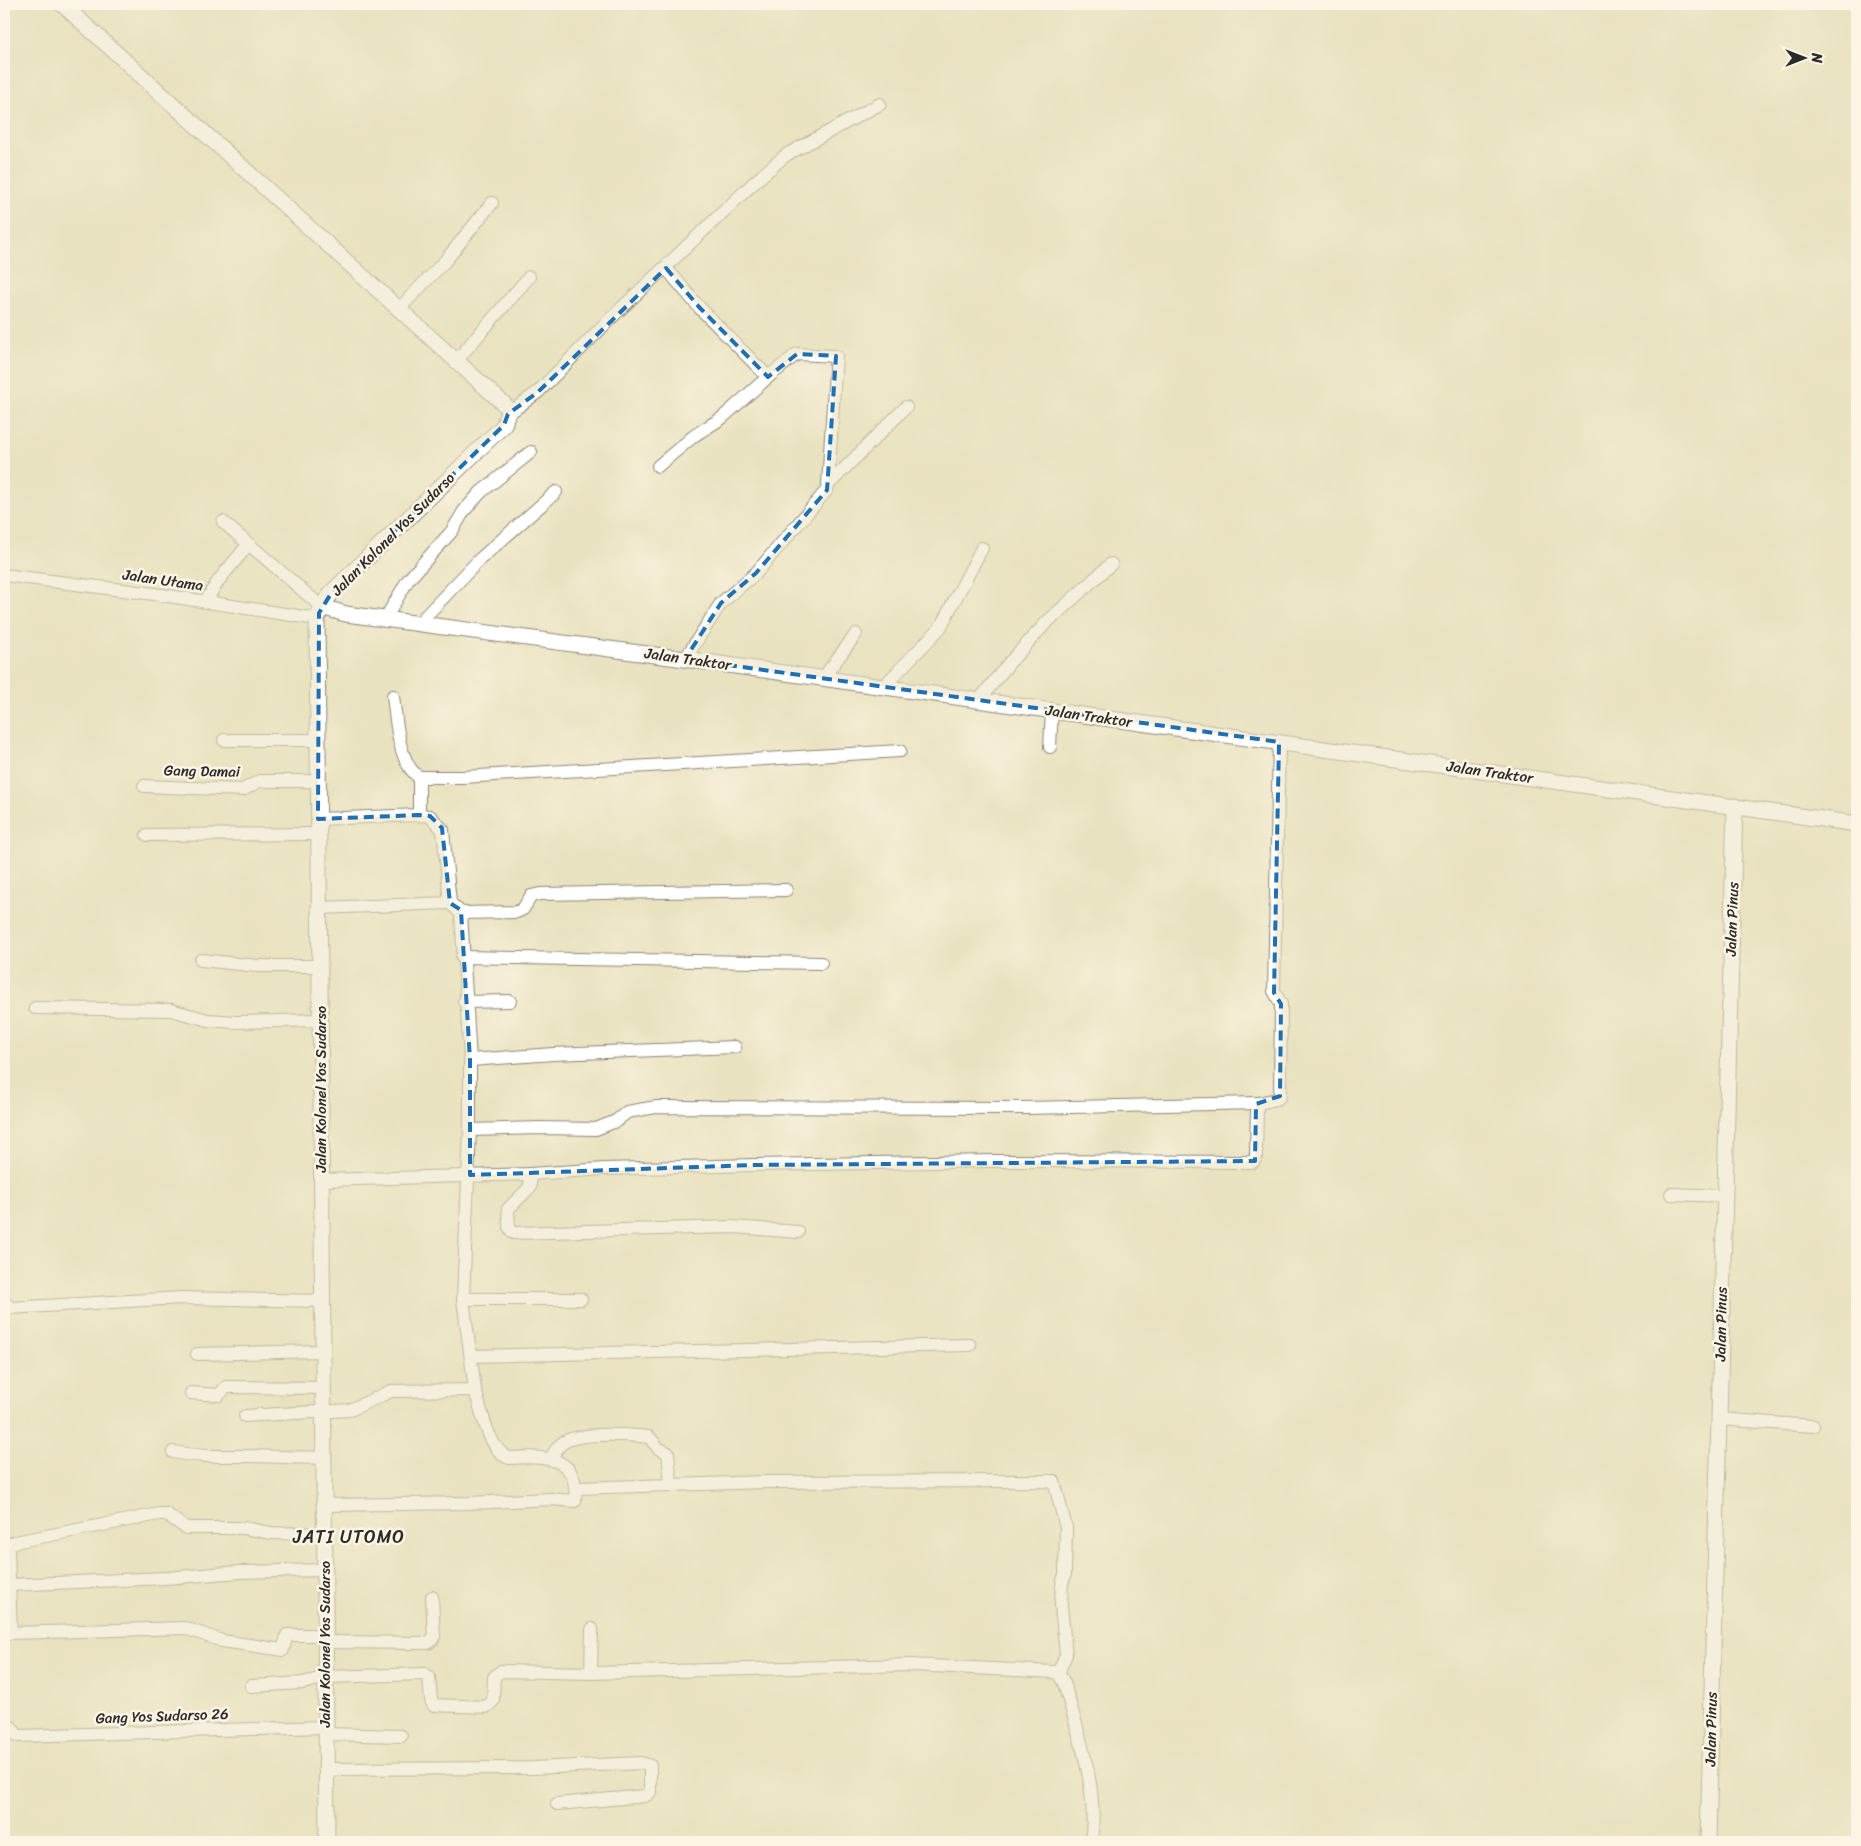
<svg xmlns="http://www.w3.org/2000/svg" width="1861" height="1846" viewBox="0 0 1861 1846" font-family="Sriracha,sans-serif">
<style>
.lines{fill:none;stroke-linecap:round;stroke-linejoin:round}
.minor-casing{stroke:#8a8676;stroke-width:14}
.tertiary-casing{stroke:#8a8676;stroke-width:17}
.minor{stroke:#fff;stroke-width:12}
.tertiary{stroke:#fff;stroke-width:15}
.marked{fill:none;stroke:#1f6fb2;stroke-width:4;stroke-dasharray:10 6;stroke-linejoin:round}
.labels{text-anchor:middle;stroke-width:5;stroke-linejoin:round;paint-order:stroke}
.street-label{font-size:15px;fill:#2b2b2b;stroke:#fcf5e5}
.quarter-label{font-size:18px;letter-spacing:1px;fill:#2b2b2b;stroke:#fcf5e5}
</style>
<rect width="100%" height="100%" fill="#fcf5e5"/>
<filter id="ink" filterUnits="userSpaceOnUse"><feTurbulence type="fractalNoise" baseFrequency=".02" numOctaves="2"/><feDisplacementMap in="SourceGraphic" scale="10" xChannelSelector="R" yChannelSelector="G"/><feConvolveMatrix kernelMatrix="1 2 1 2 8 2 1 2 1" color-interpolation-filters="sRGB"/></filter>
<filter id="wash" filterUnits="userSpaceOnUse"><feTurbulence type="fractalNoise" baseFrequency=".0096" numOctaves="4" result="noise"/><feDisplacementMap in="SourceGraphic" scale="20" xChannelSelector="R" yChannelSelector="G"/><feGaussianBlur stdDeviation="1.12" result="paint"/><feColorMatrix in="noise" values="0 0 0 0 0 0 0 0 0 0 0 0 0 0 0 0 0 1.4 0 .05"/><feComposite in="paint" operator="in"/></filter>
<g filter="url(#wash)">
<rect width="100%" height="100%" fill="#e9e2c0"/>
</g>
<g filter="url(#ink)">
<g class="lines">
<defs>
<g id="minor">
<polyline points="666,268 699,307 768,377 797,354 836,356 828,485"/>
<polyline points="399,309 445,261 492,203"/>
<polyline points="456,361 529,277"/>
<polyline points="508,414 538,392 609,320 758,179 786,155 880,104"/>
<polyline points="658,466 695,435 722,418 768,377"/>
<polyline points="223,522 322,607"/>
<polyline points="4,575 162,595 317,619"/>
<polyline points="205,602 219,580 248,545"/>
<polyline points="385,619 408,580 452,531 464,511 481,492 531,452"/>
<polyline points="418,624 480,559 556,492"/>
<polyline points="685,659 721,603 756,573 827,490 828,485 906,407"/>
<polyline points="823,678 856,634"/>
<polyline points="883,687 940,628 982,548"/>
<path d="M393,696C396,718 398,764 419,777V815"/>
<polyline points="979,700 1010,662 1046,623 1111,564"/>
<polyline points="224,740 318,740"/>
<polyline points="1050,747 1052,710"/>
<polyline points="419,777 463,777 900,751"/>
<polyline points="144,786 243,790 259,781 318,781"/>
<polyline points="318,819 419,815 430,816 443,830 450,903 461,913 517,912 523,909 531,896 540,894 786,890"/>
<polyline points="147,835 319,834"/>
<polyline points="319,908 450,903"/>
<polyline points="462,957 821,963"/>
<polyline points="201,960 258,966 320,966"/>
<polyline points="464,1002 510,1001"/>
<polyline points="35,1008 171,1010 208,1020 236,1022 320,1020"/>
<polyline points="470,1060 553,1054 735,1047"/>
<polyline points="470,1130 541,1128 596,1129 616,1121 627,1112 656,1107 1025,1108 1259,1103"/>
<polyline points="530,1174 530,1187 508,1209 509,1227 513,1233 733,1227 798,1232"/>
<polyline points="322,1180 530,1174 605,1169 753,1165 993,1161 1253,1162 1256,1157 1257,1107 1259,1103 1277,1099 1280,1096 1281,1004 1274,991 1279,742"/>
<polyline points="1671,1194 1724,1196"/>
<polyline points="463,1299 581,1299"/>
<polyline points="4,1301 10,1308 180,1298 323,1301"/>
<polyline points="197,1354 323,1351"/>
<polyline points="472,1356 970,1345"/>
<polyline points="191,1393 219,1395 226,1387 232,1387 323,1388"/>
<polyline points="245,1416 350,1410 391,1391 475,1390 463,1299 470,1130 470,1060 461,913"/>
<polyline points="1719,1419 1813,1426"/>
<path d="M173,1452C198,1457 221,1456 246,1456C273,1456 297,1459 324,1457"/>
<path d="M551,1458C555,1451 559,1444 566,1441C585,1432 629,1435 649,1437L658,1448L668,1453L671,1483"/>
<polyline points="577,1488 766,1482 1054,1481 1066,1528 1065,1575 1062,1583 1061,1606 1066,1655 1058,1673"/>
<path d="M324,1505L470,1503L549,1499L575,1501C580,1455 544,1456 509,1458C489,1451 481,1409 475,1390"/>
<polyline points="9,1585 166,1578 239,1572 325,1570"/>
<polyline points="4,1633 11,1633 8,1551 9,1544 15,1542 159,1514 166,1514 186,1528 244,1528 271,1533 324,1534"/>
<polyline points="11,1633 185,1628 222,1641 283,1650 287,1635 325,1635"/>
<polyline points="326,1642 428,1643 434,1638 432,1597"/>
<polyline points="591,1673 592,1629"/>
<path d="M251,1686L303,1683L326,1677L425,1674L429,1677L431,1700L433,1705L486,1707L493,1701L494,1677L501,1671L591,1673L911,1665L1054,1672L1059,1674L1064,1683C1078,1733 1099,1789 1091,1842"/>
<polyline points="4,1725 11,1727 18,1736 326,1727"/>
<polyline points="326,1734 401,1736"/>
<polyline points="326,1769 533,1768 641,1763 650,1766 650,1792 645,1796 557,1804"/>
</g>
<g id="tertiary">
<polyline points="62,4 505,405 508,411 504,425 332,592 322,607 317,619 327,1842"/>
<polyline points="322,607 346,614 685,659 1857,824"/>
<polyline points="1708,1842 1735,806"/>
</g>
</defs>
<use href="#minor" class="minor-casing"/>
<use href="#tertiary" class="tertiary-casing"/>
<use href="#minor" class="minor"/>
<use href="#tertiary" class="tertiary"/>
</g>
</g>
<path d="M0 0H1861V1846H0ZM666,268L699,307L768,377L797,354L836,356L827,490L756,573L721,603L685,659L1279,742L1274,993L1281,1004L1280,1096L1256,1104L1255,1161L753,1165L470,1175V1060L461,910L450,903L442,828L430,816L419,815L318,819L319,613L332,592L504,425L508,414L538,392Z" fill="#e9e2c0" fill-opacity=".55" fill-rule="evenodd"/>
<path class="marked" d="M666,268L699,307L768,377L797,354L836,356L827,490L756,573L721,603L685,659L1279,742L1274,993L1281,1004L1280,1096L1256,1104L1255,1161L753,1165L470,1175V1060L461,910L450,903L442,828L430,816L419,815L318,819L319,613L332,592L504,425L508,414L538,392Z"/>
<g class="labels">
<g class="street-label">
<text transform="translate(393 534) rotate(-45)" y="5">Jalan Kolonel Yos Sudarso</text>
<text transform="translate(163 580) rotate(8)" y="5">Jalan Utama</text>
<text transform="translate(688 659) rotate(8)" y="5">Jalan Traktor</text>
<text transform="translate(1089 716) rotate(8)" y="5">Jalan Traktor</text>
<text transform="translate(202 771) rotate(1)" y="5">Gang Damai</text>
<text transform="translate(1490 772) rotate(8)" y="5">Jalan Traktor</text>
<text transform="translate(1732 919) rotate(-88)" y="5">Jalan Pinus</text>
<text transform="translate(321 1089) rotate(-90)" y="5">Jalan Kolonel Yos Sudarso</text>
<text transform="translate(1721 1324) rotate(-89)" y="5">Jalan Pinus</text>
<text transform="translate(325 1644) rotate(-90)" y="5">Jalan Kolonel Yos Sudarso</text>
<text transform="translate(162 1716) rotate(-2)" y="5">Gang Yos Sudarso 26</text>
<text transform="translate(1711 1729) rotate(-89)" y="5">Jalan Pinus</text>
</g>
<g class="quarter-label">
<text x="349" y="1543">JATI UTOMO</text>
</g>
</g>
<rect width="1861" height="1846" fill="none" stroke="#fcf5e5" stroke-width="20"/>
<g transform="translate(1804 58) rotate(90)" stroke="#fcf5e5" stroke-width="4" paint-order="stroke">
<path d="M0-4L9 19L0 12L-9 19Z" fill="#2b2b2b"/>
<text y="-8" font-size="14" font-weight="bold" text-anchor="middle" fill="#2b2b2b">N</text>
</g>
</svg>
